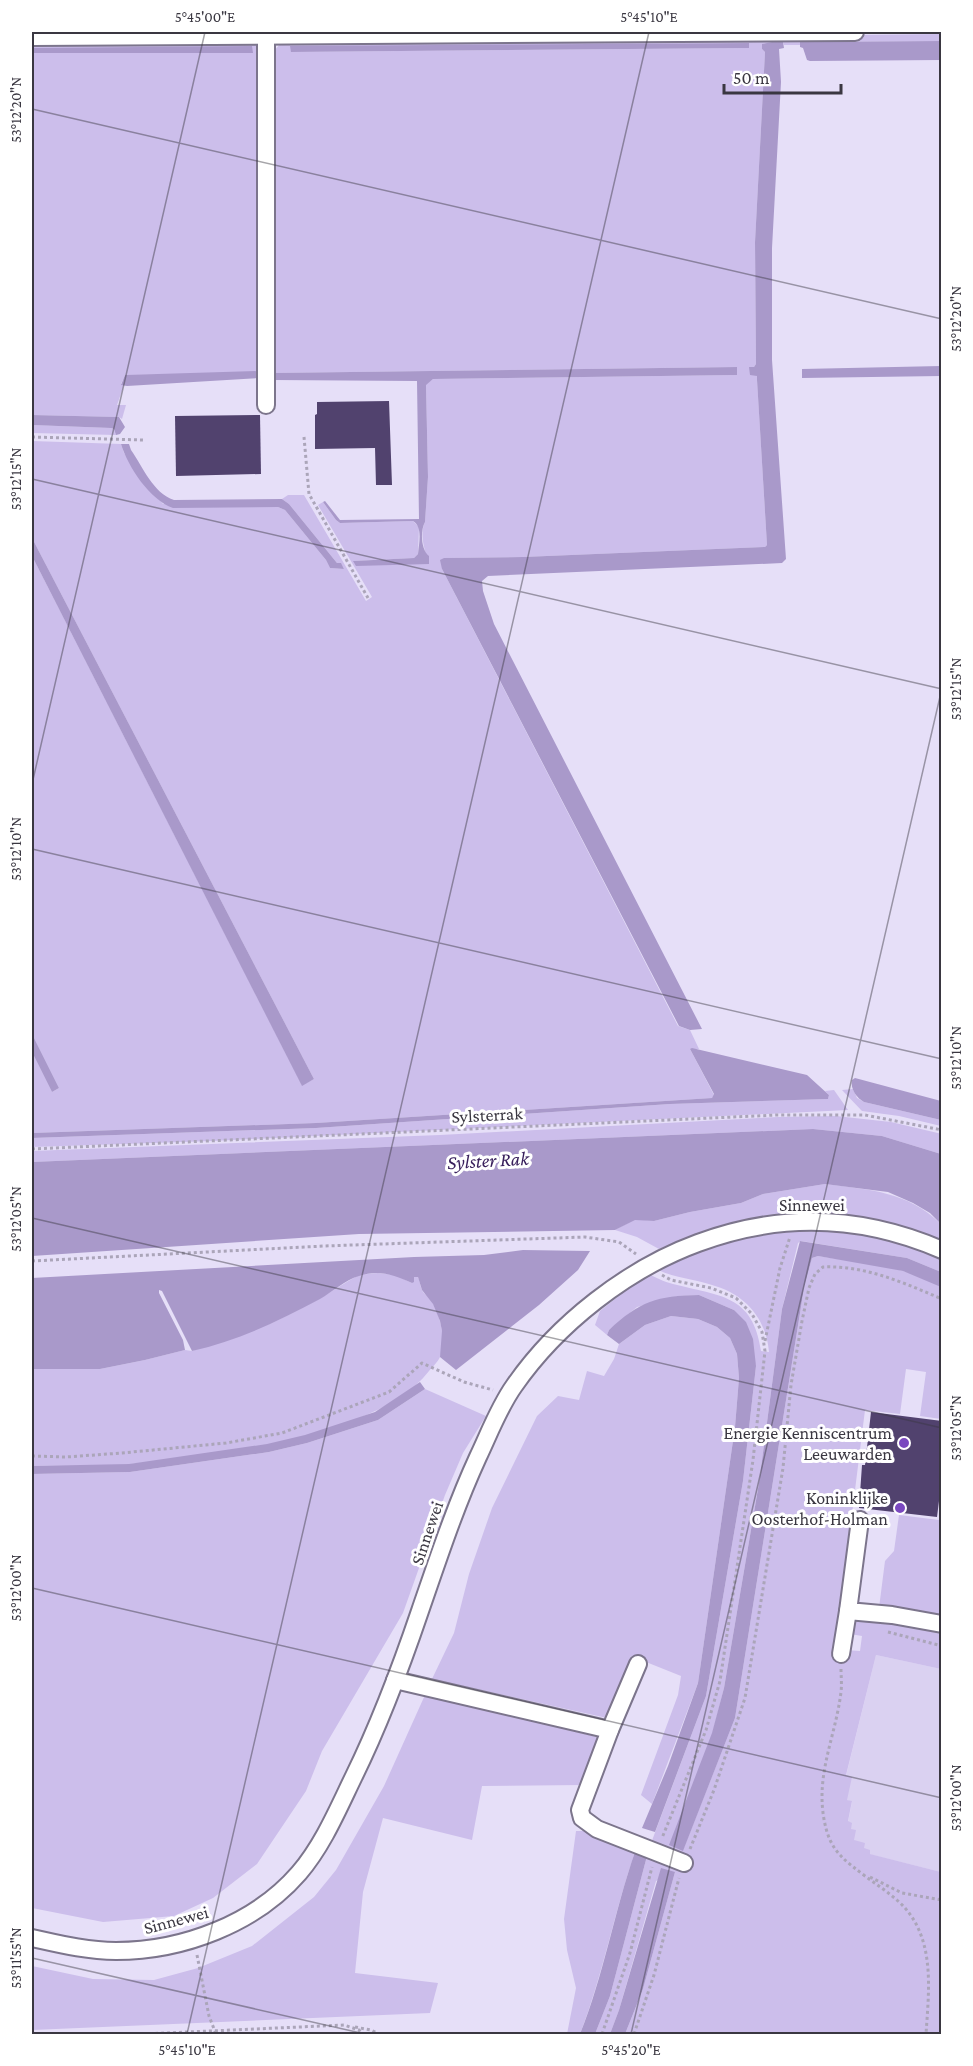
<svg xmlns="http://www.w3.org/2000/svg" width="973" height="2066" viewBox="0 0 973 2066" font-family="'Crimson Pro',serif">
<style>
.built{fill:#dad1f1}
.green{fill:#ccbeeb;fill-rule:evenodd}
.water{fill:#a999ca}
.building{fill:#51426e}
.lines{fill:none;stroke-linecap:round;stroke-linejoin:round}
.minor-casing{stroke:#7c758c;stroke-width:20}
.path{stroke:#aba5b9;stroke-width:3;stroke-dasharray:3 3;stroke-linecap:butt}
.minor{stroke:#fff;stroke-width:16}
.ticks{fill:none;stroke:#3a3741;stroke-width:1.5;stroke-opacity:0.45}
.poi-dot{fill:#7a48bf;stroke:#fff;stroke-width:2}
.labels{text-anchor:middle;stroke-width:6;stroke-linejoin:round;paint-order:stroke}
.street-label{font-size:18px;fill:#3a3741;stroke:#fff}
.poi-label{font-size:18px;fill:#3a3741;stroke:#fff;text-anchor:end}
.water-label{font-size:20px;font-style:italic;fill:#39205c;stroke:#fff}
.neatline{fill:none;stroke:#3a3741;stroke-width:2}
.ticks-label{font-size:15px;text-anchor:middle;fill:#3a3741}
</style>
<rect width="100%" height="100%" fill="#e6dff8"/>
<polygon class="built" points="876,1655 941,1669 941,1872 869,1854 854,1840 848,1822 852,1802 847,1800 846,1776"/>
<g class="green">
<path d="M941,34V41L800,42V45H784L783,42L762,44V49L765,52L755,242L756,364L754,367H749L757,376V380L767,545L765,547L523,557L444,558L442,569L678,1026L690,1030L699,1049H690L714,1095L712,1098L316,1123L32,1133V1052L52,1092L59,1088L32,1034V556L302,1085L314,1079L32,538V441L121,444L124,453L163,504L278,507L285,510L326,560L330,568L344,569L341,564L337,563L289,504L282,499L288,495H304L366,601L372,597L318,505L323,502L336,520L340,523L413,521L419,527L418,554L414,558L353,561L429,564C425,551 419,535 425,522L428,477L426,384L433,379L737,375V367L273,373V52L282,42ZM748,43L749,48L291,52V47Z"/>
<polygon points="32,41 259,44 262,374 125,375 121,384 124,385 117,405 126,405 122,419 119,417 32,415 32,53 253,53 32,48"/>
<polygon points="32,425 111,428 114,429 116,435 32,433"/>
<polygon points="853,1089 857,1098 864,1102 941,1120 941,1126 899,1116 862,1111 842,1090"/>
<polygon points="834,1090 848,1110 212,1141 32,1147 32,1138 316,1128 670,1104 828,1099 829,1095 825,1091"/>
<polygon points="836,1116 891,1122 942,1134 941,1154 882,1136 813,1129 32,1162 32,1151 440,1135 778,1117"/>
<path d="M825,1184C870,1190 907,1191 941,1224L942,1241C839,1199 759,1206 659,1249L637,1237L615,1230L628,1223L556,1211L654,1221L690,1212L741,1203L763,1194Z"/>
<path d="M798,1229C833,1230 868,1233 902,1243C915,1248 928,1254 941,1260V1272L907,1258L801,1241L798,1243L782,1309L759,1483L724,1688L683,1850L735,1718L804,1288L812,1258L818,1256C859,1263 905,1265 941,1287V1419L920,1416L926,1372L906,1369L900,1414L865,1410L842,1594L845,1650L860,1651L862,1636L850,1634L855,1620L860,1619L941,1629V1669L876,1655L846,1775L852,1777L847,1800L852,1801L848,1821L852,1823L851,1829L856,1830L854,1840L865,1843L864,1848L870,1850V1854L941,1872V2034H625L643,1989L675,1872L656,1881L619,2010L610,2034H595L610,1996L647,1856L635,1852C614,1912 603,1975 580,2034H567L576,1988L567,1950L564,1919L576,1831H587L650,1846L706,1696L743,1481L756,1366L734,1310L699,1295L678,1296L637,1307L609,1330L607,1335L595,1325L600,1311L647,1273C655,1277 664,1282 673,1284C719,1296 753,1294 761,1351L769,1352C766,1318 745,1294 712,1285C694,1279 676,1278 658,1270L681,1258L740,1238Z"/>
<path d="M377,1273L395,1275L412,1283L414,1277H418C420,1281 420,1286 422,1290C423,1293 429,1297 431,1300C440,1315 447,1340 440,1357C438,1362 432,1367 429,1371C377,1438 213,1455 131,1464C99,1467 65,1465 32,1466V1369H100L145,1360L185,1350L192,1351L272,1323L319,1299L350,1280L359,1275Z"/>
<polygon points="671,1316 698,1319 717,1327 730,1338 737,1354 739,1378 735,1427 698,1683 652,1804 641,1795 678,1695 681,1676 631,1656 615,1703 607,1718 432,1679 454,1633 469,1574 492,1508 537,1416 558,1396 579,1400 587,1371 604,1376 614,1359 619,1344 645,1325"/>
<polygon points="425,1389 486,1416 463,1453 445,1495 403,1613 322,1751 306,1791 257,1864 213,1898 174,1916 103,1922 32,1908 32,1474 130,1472 269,1452 307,1443 378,1420"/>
<polygon points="941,1503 941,1620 879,1608 885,1561 894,1551 899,1515 939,1520"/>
<polygon points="425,1695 601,1738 583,1785 482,1786 472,1840 383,1818 363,1892 355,1973 438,1983 430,2013 32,2030 32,1966 93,1979 154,1980 198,1968 252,1946 314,1897 336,1870 384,1786"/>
</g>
<g class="water">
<polygon points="941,41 941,60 810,61 807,60 803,48 800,47 800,42"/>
<polygon points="772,42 783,42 784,48 779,49 781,82 772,248 772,360 786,559 782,563 488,576 482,581 483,591 494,624 702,1029 690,1030 679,1026 442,569 440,560 444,558 523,557 765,547 767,545 757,380 757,376 750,375 749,367 754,367 756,364 755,242 765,52 762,49 762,44"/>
<polygon points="749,43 749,48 291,52 290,46"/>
<polygon points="252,46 253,53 32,53 32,48"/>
<polygon points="941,366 941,376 802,378 802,369"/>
<path d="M737,367V375L433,379L426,385L428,477L425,522C420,531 421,550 429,556V564L356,566L353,561L414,558L418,554C419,543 423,527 413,521L340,523L336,520L323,502L325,501L340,520L419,519L417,381L273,380L272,373Z"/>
<polygon points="259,371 259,378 127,386 121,385 125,375"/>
<polygon points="32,415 119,417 125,427 120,434 116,435 114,429 111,428 32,425"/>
<path d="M121,444H129L131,450C143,467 153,493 174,500L282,499L289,504L337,563H341L344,569L330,568L326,560L285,510L278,507L173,508C150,500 128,467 121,444Z"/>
<polygon points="32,538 314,1079 302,1086 32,556"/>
<polygon points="32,1034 59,1088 52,1092 32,1052"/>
<polygon points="692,1048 807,1075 829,1095 828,1099 670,1104 316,1128 32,1138 32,1133 316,1123 712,1098 714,1094 690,1049"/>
<path d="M855,1078L941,1101V1120L864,1102C857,1098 850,1089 852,1080Z"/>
<polygon points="813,1129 882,1136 941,1154 941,1224 930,1213 913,1203 888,1192 825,1184 763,1194 741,1203 690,1212 654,1221 635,1220 615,1230 359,1234 32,1256 32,1162"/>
<polygon points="800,1241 907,1258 941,1272 941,1287 903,1271 818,1256 812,1258 804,1288 735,1718 683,1851 669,1845 712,1733 724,1688 759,1483 782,1309"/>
<path d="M523,1250L590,1251L578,1270L539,1305L456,1370L440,1357L442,1331L440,1321L433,1304L422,1290L418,1277H414V1282L412,1283C395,1275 378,1269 359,1276C345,1280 332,1292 320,1299C279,1321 237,1341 192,1351L162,1291L159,1290V1293L183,1340L185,1350L145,1360L100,1369H32V1278L414,1257L484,1255Z"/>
<path d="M699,1295L734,1310L746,1322L753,1339L756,1366L743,1481L706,1696L655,1832L642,1828L668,1766L698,1683L735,1427L739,1378L737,1354L730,1338L717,1327L698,1319L671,1316L645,1325L619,1344L607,1335L609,1330C640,1301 657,1296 699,1295Z"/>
<polygon points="420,1382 425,1389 378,1420 307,1443 269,1452 130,1472 32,1474 32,1466 129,1464 267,1444 305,1435 375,1412"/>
<path d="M635,1852L647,1856L610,1996L595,2034H580C604,1975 614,1912 635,1852Z"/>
<polygon points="661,1868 675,1872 643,1989 625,2034 610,2034 619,2010"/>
</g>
<g class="building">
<polygon points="389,401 392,485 376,485 375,448 315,449 315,415 317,414 317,402"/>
<polygon points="260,415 261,474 176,476 175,416"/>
<polygon points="871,1412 942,1421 942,1477 937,1517 859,1508 862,1465 865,1465"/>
</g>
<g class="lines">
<defs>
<g id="minor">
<polyline points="266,35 266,405"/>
<polyline points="32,37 855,32"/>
<polyline points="860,1520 848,1611 892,1615 942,1624"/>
<polyline points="841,1654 848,1611"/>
<polyline points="638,1664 610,1730 580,1810 582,1818 597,1829 684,1863"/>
<polyline points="395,1680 610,1730"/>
<path d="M32,1938C59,1944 87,1951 116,1951C182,1951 255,1924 299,1873C323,1845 338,1809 354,1776C380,1723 401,1667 420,1611C438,1559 455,1507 478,1457C489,1434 499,1407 514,1386C557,1324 627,1269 698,1243C781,1212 861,1215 942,1250"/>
</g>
</defs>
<use href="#minor" class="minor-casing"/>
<g class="path">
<polyline points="32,437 144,440"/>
<polyline points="304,437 309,494 368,598"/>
<polyline points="32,1149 777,1115 865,1115 942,1130"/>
<polyline points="32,1261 324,1246 585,1237 619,1242 636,1254"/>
<polyline points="662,1275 671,1280 711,1288 736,1298 752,1314 762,1332 765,1351 753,1460 720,1681 706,1730 662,1838"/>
<polyline points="765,1341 780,1268 790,1237"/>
<polyline points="32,1456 66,1457 122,1453 226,1443 282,1433 389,1392 422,1363 464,1382 493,1390"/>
<polyline points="888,1632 942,1646"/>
<path d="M841,1669C841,1677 842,1684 841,1692C835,1741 812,1780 827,1832C834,1854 847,1862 865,1876C876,1884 888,1892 898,1901C936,1935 929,1988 926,2034"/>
<path d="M690,1849L714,1790L745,1698L783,1468L791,1385L802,1321L809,1288L815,1274L823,1267C865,1265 904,1283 942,1299"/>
<polyline points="870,1877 902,1893 942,1900"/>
<polyline points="197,1955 209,2016 216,2034"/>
<polyline points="355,2027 371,2030 379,2034"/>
<polyline points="143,2034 344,2025 359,2030 362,2034"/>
<polyline points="602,2034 630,1953 652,1867"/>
<polyline points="634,2034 654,1975 679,1878"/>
</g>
<use href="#minor" class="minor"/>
</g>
<path class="ticks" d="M32,109L942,319M32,479L942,689M32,784L205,32M32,849L942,1059M32,1218L942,1428M32,1588L942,1798M32,1958L365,2034M187,2034L649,32M631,2034L942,688"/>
<g class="poi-dot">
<circle cx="904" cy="1443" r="6"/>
<circle cx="900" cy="1508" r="6"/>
</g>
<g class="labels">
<g class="street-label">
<text transform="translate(487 1115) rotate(-3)" y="6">Sylsterrak</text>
<text x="812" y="1211">Sinnewei</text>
<text transform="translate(427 1533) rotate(-71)" y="6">Sinnewei</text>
<text transform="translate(176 1920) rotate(-15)" y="6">Sinnewei</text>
</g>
<g class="poi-label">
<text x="892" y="1439">Energie Kenniscentrum<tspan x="892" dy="21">Leeuwarden</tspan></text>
<text x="888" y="1504">Koninklijke<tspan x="888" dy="21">Oosterhof-Holman</tspan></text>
</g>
<g class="water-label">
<text transform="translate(488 1160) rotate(-3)" y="7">Sylster Rak</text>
</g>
</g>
<rect width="973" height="2066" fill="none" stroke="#ffffff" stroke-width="66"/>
<path d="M724 84v9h117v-9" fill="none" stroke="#3a3741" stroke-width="3"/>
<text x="733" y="84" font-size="18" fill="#3a3741" stroke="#ffffff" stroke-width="4.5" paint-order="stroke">50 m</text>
<rect x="33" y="33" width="907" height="2000" class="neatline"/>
<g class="ticks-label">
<text x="205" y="22">5°45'00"E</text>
<text x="649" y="22">5°45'10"E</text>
<text transform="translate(16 110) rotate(-90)" y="5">53°12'20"N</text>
<text transform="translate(956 319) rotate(-90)" y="5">53°12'20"N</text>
<text transform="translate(16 479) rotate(-90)" y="5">53°12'15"N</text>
<text transform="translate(956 689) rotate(-90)" y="5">53°12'15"N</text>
<text transform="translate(16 849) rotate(-90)" y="5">53°12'10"N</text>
<text transform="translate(956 1058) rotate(-90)" y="5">53°12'10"N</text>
<text transform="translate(16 1219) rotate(-90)" y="5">53°12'05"N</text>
<text transform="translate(956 1428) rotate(-90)" y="5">53°12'05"N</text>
<text transform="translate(16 1588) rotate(-90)" y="5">53°12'00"N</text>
<text transform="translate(956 1798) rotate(-90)" y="5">53°12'00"N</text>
<text transform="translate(16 1958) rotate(-90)" y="5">53°11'55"N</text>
<text x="187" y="2055">5°45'10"E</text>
<text x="631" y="2055">5°45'20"E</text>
</g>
</svg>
